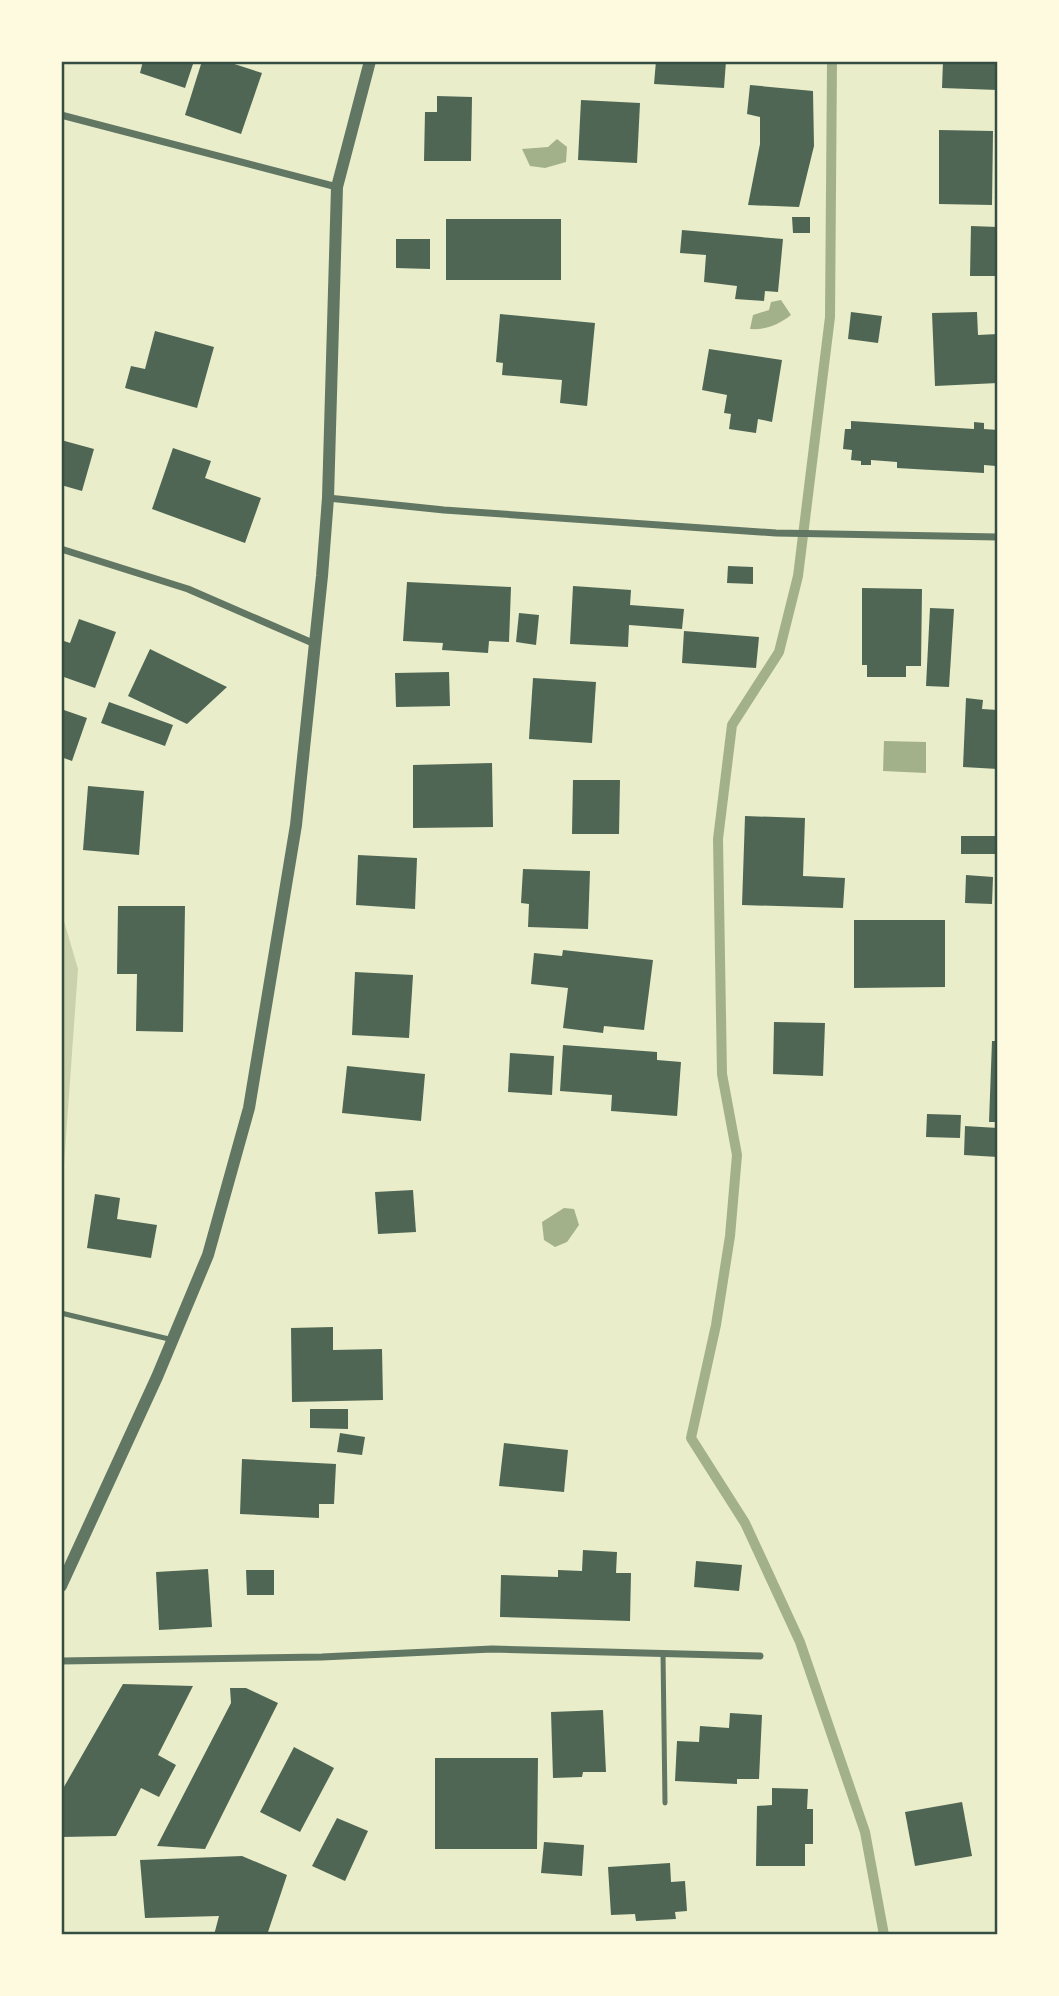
<svg xmlns="http://www.w3.org/2000/svg" width="1059" height="1996" viewBox="0 0 1059 1996" font-family="'Roboto Serif',serif">
<style>
.green{fill:#cad2ad}
.water{fill:#a3b18a}
.lines{fill:none;stroke-linecap:round;stroke-linejoin:round}
.stream{stroke:#a3b18a;stroke-width:10}
.building{fill:#4f6655}
.service{stroke:#617663;stroke-width:5}
.minor{stroke:#617663;stroke-width:7}
.tertiary{stroke:#617663;stroke-width:12}
.neatline{fill:none;stroke:#344e41;stroke-width:2.5}
</style>
<rect width="100%" height="100%" fill="#e9edc9"/>
<polygon class="green" points="61,911 78,969 61,1207"/>
<g class="water">
<polygon points="557,139 567,147 566,162 545,168 530,166 522,149 548,147"/>
<path d="M781,300L791,315C778,325 766,330 750,329L753,315L769,310L771,302Z"/>
<polygon points="884,741 926,742 926,773 883,771"/>
<polygon points="564,1208 574,1209 579,1225 567,1242 555,1247 544,1240 542,1222"/>
</g>
<g class="lines">
<polyline class="stream" points="832,61 830,317 798,576 779,652 732,725 718,839 722,1074 737,1155 730,1236 716,1325 691,1438 745,1523 800,1642 865,1832 884,1935"/>
</g>
<g class="building">
<polygon points="143,61 194,61 185,88 140,73"/>
<polygon points="202,61 225,61 262,73 241,134 185,115"/>
<polygon points="656,61 726,61 724,88 654,84"/>
<polygon points="943,61 998,61 998,90 942,88"/>
<polygon points="750,85 813,91 814,146 799,207 748,205 760,144 760,117 747,114"/>
<polygon points="437,96 472,97 471,161 424,161 425,112 437,112"/>
<polygon points="581,100 640,103 637,163 578,160"/>
<polygon points="939,130 993,131 992,205 939,204"/>
<polygon points="792,217 810,217 810,233 793,233"/>
<rect x="446" y="219" width="115" height="61"/>
<polygon points="971,226 998,227 998,276 970,276"/>
<polygon points="682,230 783,239 778,292 765,291 764,301 735,299 737,286 704,282 706,255 680,253"/>
<polygon points="396,239 430,239 430,269 396,268"/>
<polygon points="851,312 882,316 878,343 848,339"/>
<polygon points="977,312 978,335 998,334 998,383 935,386 932,313"/>
<polygon points="500,314 595,323 587,406 560,403 562,380 502,375 503,363 496,362"/>
<polygon points="155,331 214,347 197,408 125,388 131,366 145,369"/>
<polygon points="709,349 782,360 772,422 758,419 756,433 729,429 731,414 724,413 727,395 702,390"/>
<polygon points="851,421 974,429 974,422 984,423 984,429 998,430 996,466 984,465 984,473 897,468 897,462 871,460 871,465 861,465 861,461 851,460 852,450 843,449 845,429 851,429"/>
<polygon points="61,440 94,449 82,491 61,485"/>
<polygon points="173,448 211,461 205,478 261,498 245,543 152,509"/>
<polygon points="728,566 753,567 753,584 727,583"/>
<polygon points="407,582 511,587 509,642 489,641 488,653 442,650 443,643 403,641"/>
<polygon points="573,586 631,590 630,605 684,609 682,629 629,625 628,647 570,644"/>
<polygon points="862,588 922,589 921,666 906,666 906,677 867,677 867,665 862,665"/>
<polygon points="930,608 954,609 949,687 926,686"/>
<polygon points="519,613 539,615 536,645 516,642"/>
<polygon points="79,619 116,632 95,688 61,676 61,640 70,643"/>
<polygon points="684,631 759,637 756,668 682,663"/>
<polygon points="150,649 227,687 187,724 128,696"/>
<polygon points="449,672 450,706 396,707 395,673"/>
<polygon points="533,678 596,682 592,743 529,739"/>
<polygon points="966,698 983,700 982,709 998,710 998,769 963,767"/>
<polygon points="109,702 173,725 165,746 101,723"/>
<polygon points="61,709 87,718 72,761 61,757"/>
<polygon points="492,763 493,827 413,828 413,765"/>
<polygon points="573,780 620,780 619,834 572,834"/>
<polygon points="88,786 144,791 139,855 83,850"/>
<polygon points="745,816 805,818 803,876 845,878 843,908 742,905"/>
<rect x="961" y="836" width="36" height="18"/>
<polygon points="358,855 417,858 415,909 356,905"/>
<polygon points="523,869 590,871 588,929 528,927 529,904 521,903"/>
<polygon points="966,875 993,877 992,904 965,903"/>
<polygon points="118,906 185,906 183,1032 136,1031 137,974 117,974"/>
<polygon points="854,920 945,920 945,987 854,988"/>
<polygon points="563,950 653,960 644,1030 604,1026 603,1033 563,1028 568,988 531,984 534,953 562,956"/>
<polygon points="355,972 413,975 409,1038 352,1035"/>
<polygon points="774,1022 825,1023 823,1076 773,1074"/>
<polygon points="992,1041 998,1041 998,1122 989,1122"/>
<polygon points="563,1045 657,1052 657,1060 681,1062 677,1116 611,1111 612,1095 560,1091"/>
<polygon points="510,1053 554,1056 552,1095 508,1092"/>
<polygon points="347,1066 425,1074 421,1121 342,1113"/>
<polygon points="927,1114 961,1115 960,1138 926,1137"/>
<polygon points="965,1126 998,1128 998,1157 964,1155"/>
<polygon points="413,1190 416,1232 378,1234 375,1192"/>
<polygon points="95,1194 120,1198 117,1219 157,1225 151,1258 87,1248"/>
<polygon points="333,1327 333,1350 382,1349 383,1400 292,1402 291,1328"/>
<polygon points="310,1409 348,1409 348,1429 310,1428"/>
<polygon points="340,1433 365,1437 362,1455 337,1452"/>
<polygon points="504,1443 568,1450 564,1492 499,1486"/>
<polygon points="242,1459 336,1464 334,1504 319,1504 319,1518 240,1514"/>
<polygon points="583,1550 617,1552 616,1573 631,1573 630,1621 500,1617 501,1575 558,1577 558,1570 582,1571"/>
<polygon points="696,1561 742,1565 739,1591 694,1587"/>
<polygon points="208,1569 212,1627 159,1630 156,1572"/>
<polygon points="246,1570 274,1570 274,1595 247,1595"/>
<polygon points="123,1684 193,1686 158,1755 176,1765 159,1797 141,1788 116,1836 61,1837 61,1792"/>
<polygon points="230,1688 246,1688 278,1703 205,1849 157,1846 231,1703"/>
<polygon points="603,1710 606,1772 583,1772 582,1777 553,1778 551,1712"/>
<polygon points="730,1713 762,1715 759,1779 737,1779 737,1784 675,1781 677,1741 699,1742 700,1726 729,1728"/>
<polygon points="294,1747 334,1768 300,1832 260,1812"/>
<polygon points="435,1758 538,1758 537,1849 435,1849"/>
<polygon points="772,1788 808,1789 807,1809 813,1809 813,1844 805,1844 805,1866 756,1866 757,1806 772,1805"/>
<polygon points="962,1802 972,1856 915,1866 905,1812"/>
<polygon points="337,1818 368,1831 345,1881 312,1866"/>
<polygon points="544,1842 584,1845 582,1876 541,1873"/>
<polygon points="242,1856 287,1875 267,1935 214,1935 219,1916 145,1918 140,1860"/>
<polygon points="670,1863 671,1882 685,1881 687,1911 675,1912 676,1919 636,1921 635,1914 611,1915 608,1867"/>
</g>
<g class="lines">
<g class="service">
<polyline points="61,1313 173,1340"/>
<polyline points="663,1653 665,1803"/>
</g>
<g class="minor">
<polyline points="61,115 337,187"/>
<polyline points="328,498 444,510 776,533 998,537"/>
<polyline points="61,549 188,589 315,644"/>
<polyline points="61,1661 322,1657 492,1649 760,1656"/>
</g>
<polyline class="tertiary" points="61,1586 157,1377 208,1255 249,1108 296,825 322,576 328,498 337,187 370,61"/>
</g>
<rect width="1059" height="1996" fill="none" stroke="#fefae0" stroke-width="126"/>
<rect x="63" y="63" width="933" height="1870" class="neatline"/>
</svg>
